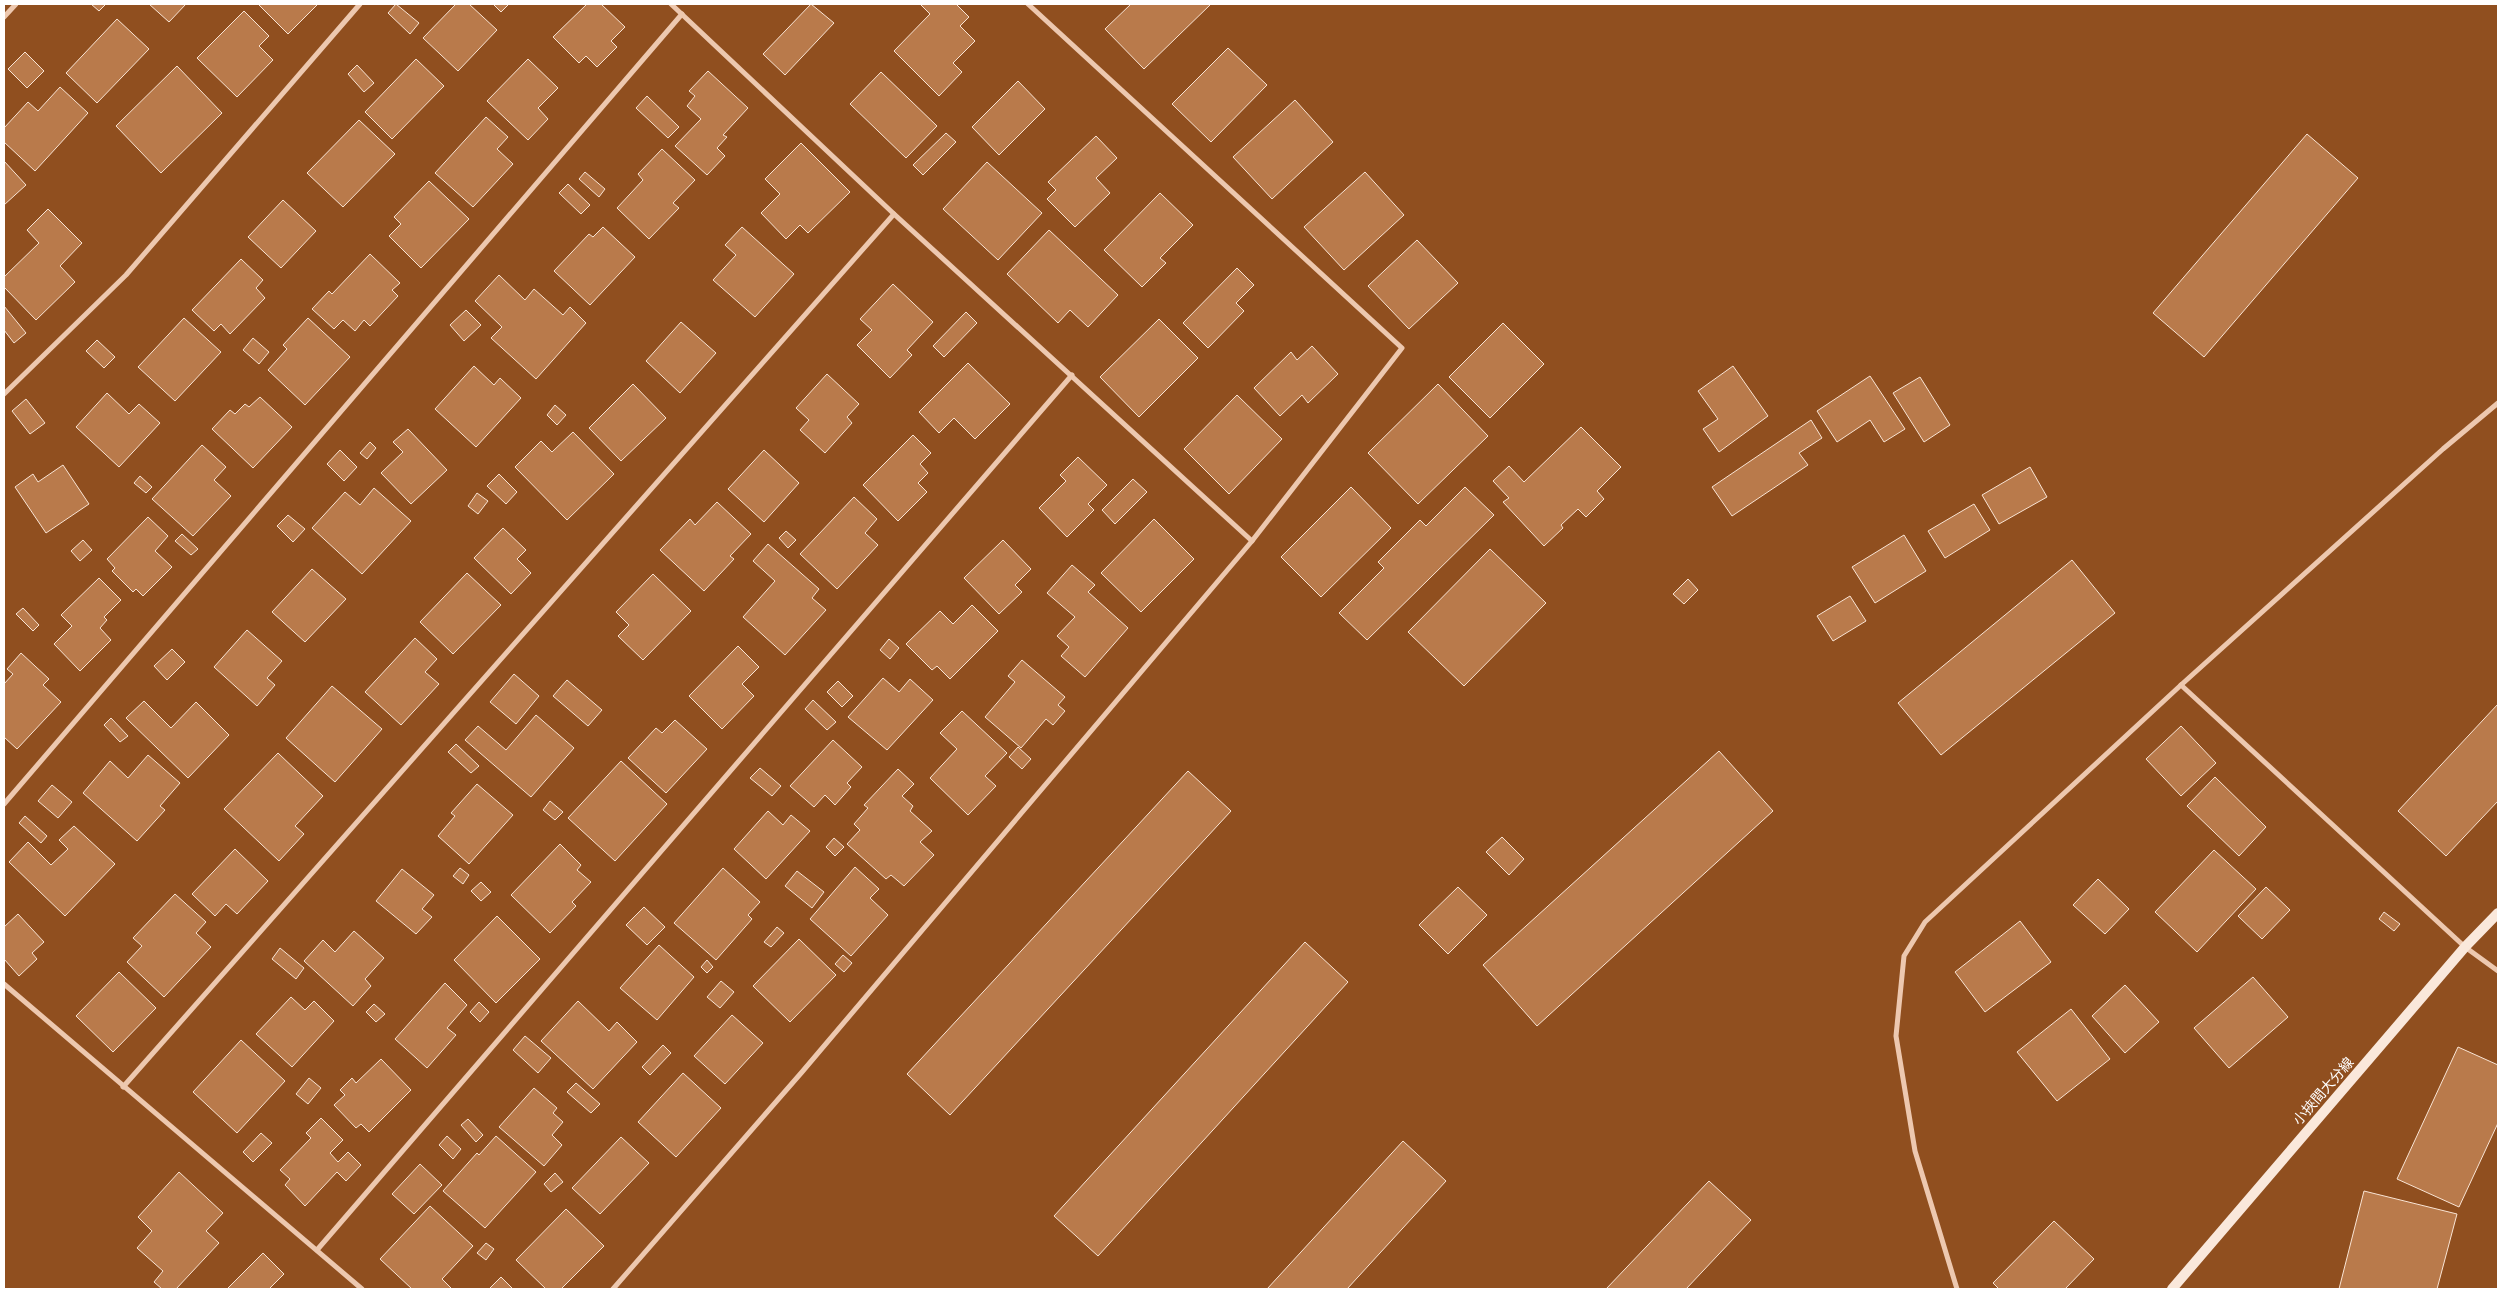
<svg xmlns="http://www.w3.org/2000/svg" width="2502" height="1293" viewBox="0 0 2502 1293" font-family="Montserrat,'Noto Sans JP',sans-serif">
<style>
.building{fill:#b97a4b;stroke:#f9e4d4}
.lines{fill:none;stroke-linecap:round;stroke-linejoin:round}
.minor{stroke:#edc8af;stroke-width:5}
.secondary{stroke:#fae8db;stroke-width:10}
.labels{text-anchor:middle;stroke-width:4;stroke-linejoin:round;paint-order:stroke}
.street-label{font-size:14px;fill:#fff;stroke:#904f1f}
</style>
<rect width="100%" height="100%" fill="#904f1f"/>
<g class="building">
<polygon points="91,4 106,4 99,11"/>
<polygon points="149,4 186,4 169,22"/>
<polygon points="258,4 318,4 288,34"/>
<polygon points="396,4 419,23 410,34 388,13"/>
<polygon points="456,4 469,4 497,30 458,71 423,38"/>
<polygon points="493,4 509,4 501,12"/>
<polygon points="587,4 601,4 625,27 611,41 617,47 597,67 586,56 579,63 553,37"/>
<polygon points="811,4 834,23 785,75 763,54"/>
<polygon points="920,4 956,4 969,17 960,26 975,41 953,63 962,72 939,96 894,51 930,14"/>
<polygon points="1131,4 1211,4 1144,69 1105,29"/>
<polygon points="244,11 269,36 259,46 273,60 237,97 197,58"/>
<polygon points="117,19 149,49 97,103 66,73"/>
<polygon points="1228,48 1267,85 1211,142 1172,104"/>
<polygon points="25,52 44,71 27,88 8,69"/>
<polygon points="416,59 444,86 392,139 365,112"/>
<polygon points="528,59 558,88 538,108 548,119 528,140 487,101"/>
<polygon points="357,65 374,83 364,92 348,74"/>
<polygon points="177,66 222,113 161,173 116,126"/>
<polygon points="708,71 748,108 723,135 727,137 717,148 725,156 707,175 675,146 701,119 687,106 695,96 689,91"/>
<polygon points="881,72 937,126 906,158 850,104"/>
<polygon points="1018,81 1045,109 999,155 972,127"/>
<polygon points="60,87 88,113 35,171 4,142 4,128 28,102 38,111"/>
<polygon points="647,96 679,127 668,138 636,108"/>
<polygon points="1295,100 1333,142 1272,199 1233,157"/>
<polygon points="486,117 508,137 497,149 513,164 473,207 435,173"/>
<polygon points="359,120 395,154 343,207 307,173"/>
<polygon points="946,133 956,142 923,175 913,165"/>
<polygon points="2307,134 2358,178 2204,357 2153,313"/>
<polygon points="1096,136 1117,158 1096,178 1110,193 1075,227 1047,199 1056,190 1048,182"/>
<polygon points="801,143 850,192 808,233 800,225 786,239 761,213 780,194 765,179"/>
<polygon points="662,149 695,180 673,203 679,208 649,239 617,208 643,180 638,174"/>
<polygon points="4,161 26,185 4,205"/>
<polygon points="987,162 1042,213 998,260 943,209"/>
<polygon points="585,172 605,189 599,197 579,179"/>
<polygon points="1365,172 1404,215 1344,270 1304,227"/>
<polygon points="429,181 469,219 421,268 389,236 401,224 394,217"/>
<polygon points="568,184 590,205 581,214 559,193"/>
<polygon points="1160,193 1193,225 1160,258 1166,263 1142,287 1104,250"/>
<polygon points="283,200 316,231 281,268 248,237"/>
<polygon points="48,209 82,243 60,266 75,282 36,320 4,287 4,277 39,243 27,230"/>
<polygon points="603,227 635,257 590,305 554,271 589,234 593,237"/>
<polygon points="742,227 794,274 755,317 713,280 736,255 725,245"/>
<polygon points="1049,230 1118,295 1088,327 1070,310 1058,323 1007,274"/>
<polygon points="1417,240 1458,283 1409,329 1368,286"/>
<polygon points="370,254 400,283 392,290 398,296 370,326 364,320 355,331 343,320 334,329 312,309 329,291 332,294"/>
<polygon points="241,259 263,280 256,288 265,298 230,334 221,324 214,331 192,310"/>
<polygon points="1237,268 1254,285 1236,303 1244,311 1208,348 1183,323"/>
<polygon points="499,275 525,300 534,289 563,315 570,307 586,323 536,379 491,338 502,327 475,301"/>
<polygon points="893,284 933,322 907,350 912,355 890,378 857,345 872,330 860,319"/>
<polygon points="4,306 26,333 14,343 4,330"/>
<polygon points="466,310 481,325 464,341 450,325"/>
<polygon points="966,312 977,323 944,357 933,346"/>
<polygon points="184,318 221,352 175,401 138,367"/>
<polygon points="308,318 350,357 305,405 268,370 287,349 283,345"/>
<polygon points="1159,319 1198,358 1139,417 1100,377"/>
<polygon points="681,322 716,353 680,393 646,361"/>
<polygon points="1503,323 1544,364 1490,418 1449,377"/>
<polygon points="253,338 269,352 259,364 243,350"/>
<polygon points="97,340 115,357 104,368 86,351"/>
<polygon points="1312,346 1338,374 1308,403 1302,395 1280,416 1254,388 1291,352 1297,360"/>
<polygon points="968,363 1010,404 975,439 954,418 939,433 919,412"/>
<polygon points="474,366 494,385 500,378 521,398 476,447 435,409"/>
<polygon points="1733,366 1768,416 1719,452 1703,429 1718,419 1698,391"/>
<polygon points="827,374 859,404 847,417 852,423 825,453 800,430 809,420 796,408"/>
<polygon points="1870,376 1905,429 1884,442 1870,420 1837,442 1817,411"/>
<polygon points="1920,377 1950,425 1924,442 1893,393"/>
<polygon points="633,384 666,418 621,461 589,428"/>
<polygon points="1438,384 1488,436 1418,504 1368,453"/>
<polygon points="107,393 129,414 139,404 160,423 119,467 76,427"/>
<polygon points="1237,395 1282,439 1229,494 1184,449"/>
<polygon points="260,397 292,427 253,468 212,429 230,410 235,414 245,404 249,407"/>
<polygon points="26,399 45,423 30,434 12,411"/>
<polygon points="555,405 566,415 557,425 547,415"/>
<polygon points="1811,420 1822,438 1799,453 1808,465 1732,516 1712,487"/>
<polygon points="1581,427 1621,467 1597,491 1604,499 1586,517 1578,509 1561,525 1563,528 1544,546 1503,502 1509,498 1493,481 1509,466 1524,482"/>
<polygon points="408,429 447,470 411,504 381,473 403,452 393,442"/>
<polygon points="573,432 614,474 567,520 515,467 541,441 552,452"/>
<polygon points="913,435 931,453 920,464 928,473 918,483 927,492 898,521 863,485"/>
<polygon points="370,442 376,448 367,459 360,453"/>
<polygon points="202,445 226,467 214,480 231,496 193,536 152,499"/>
<polygon points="340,450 357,467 344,481 327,464"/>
<polygon points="764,450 799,483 764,522 728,489"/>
<polygon points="1078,457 1107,485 1088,504 1094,510 1067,537 1039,508 1066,481 1060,475"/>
<polygon points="63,465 89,504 46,533 15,487 33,474 38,482"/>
<polygon points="2030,467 2047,497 1999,524 1982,495"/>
<polygon points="499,474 517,492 506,504 487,486"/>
<polygon points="140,476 152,487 146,493 134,483"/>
<polygon points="1133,479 1147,492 1115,524 1102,510"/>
<polygon points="1351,487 1391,528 1321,597 1281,557"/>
<polygon points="1465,487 1494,515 1367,640 1339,613 1384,568 1378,562 1420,520 1426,526"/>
<polygon points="374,488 411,521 362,574 312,528 345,492 360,505"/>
<polygon points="477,493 488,501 478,514 468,506"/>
<polygon points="854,497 877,519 865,533 878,545 837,589 800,554"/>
<polygon points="717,502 751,534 730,556 734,559 704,591 660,550 690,519 695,525"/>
<polygon points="1974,504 1990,530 1945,558 1928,531"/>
<polygon points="288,515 305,529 293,542 277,526"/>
<polygon points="148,517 168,536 155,551 172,567 143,596 136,589 133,592 112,571 115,568 107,559"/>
<polygon points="1154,519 1194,559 1141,612 1101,573"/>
<polygon points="503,528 526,550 517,559 531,573 511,594 474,558"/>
<polygon points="786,531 796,540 788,548 779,538"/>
<polygon points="182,534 198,549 191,555 175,541"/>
<polygon points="1904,535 1926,571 1875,603 1852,567"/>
<polygon points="83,540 92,550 80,561 71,551"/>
<polygon points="1003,540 1031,569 1015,585 1022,592 999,614 964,578"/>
<polygon points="768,544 819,589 812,598 826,610 785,655 743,617 775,581 753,561"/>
<polygon points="1490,549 1546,603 1464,686 1408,632"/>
<polygon points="2072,560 2115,613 1941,755 1898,703"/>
<polygon points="1072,565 1095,585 1088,592 1128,628 1085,677 1061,656 1069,647 1057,636 1075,617 1047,593"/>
<polygon points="312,569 346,599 305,642 272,612"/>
<polygon points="467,573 501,605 453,654 420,622"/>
<polygon points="653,574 691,611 643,660 618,636 629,625 616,612"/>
<polygon points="99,578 121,600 104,617 107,620 100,628 111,640 80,671 54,644 72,626 61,615"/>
<polygon points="1688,579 1698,590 1684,604 1673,594"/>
<polygon points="1850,596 1866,621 1833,641 1817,616"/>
<polygon points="972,605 998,631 950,679 937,666 932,670 906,644 940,611 953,624"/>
<polygon points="23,608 39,625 33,631 16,614"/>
<polygon points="247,630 282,661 267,678 275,685 257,706 214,667"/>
<polygon points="415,638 437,659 425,672 439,684 401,725 365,692"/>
<polygon points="889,639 899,648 890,659 880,650"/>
<polygon points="738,646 759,667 742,684 754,696 722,729 689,696"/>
<polygon points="172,649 185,662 167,680 154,666"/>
<polygon points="21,653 49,679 43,685 61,702 17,749 4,737 4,684 13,674 7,669"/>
<polygon points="1022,660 1065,697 1058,705 1065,711 1053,725 1046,719 1021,748 985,717 1015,682 1008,676"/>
<polygon points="514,674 539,696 516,724 490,702"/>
<polygon points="883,678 899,692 910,679 933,700 887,750 848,717"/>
<polygon points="567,680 602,710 588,726 553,696"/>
<polygon points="838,681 853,696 842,707 827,692"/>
<polygon points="332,686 382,729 335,782 286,738"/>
<polygon points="813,700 836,722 827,730 805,709"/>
<polygon points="144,701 171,728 196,702 229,735 188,778 126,718"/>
<polygon points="2498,704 2498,801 2446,856 2398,811"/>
<polygon points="962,711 1007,753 985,776 996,786 968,815 930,778 957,749 940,733"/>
<polygon points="536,715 574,748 531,797 465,740 478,726 506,750"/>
<polygon points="111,718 128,736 120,742 104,725"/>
<polygon points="675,720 707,749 666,793 628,758 656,728 662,733"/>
<polygon points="2181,726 2216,763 2181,796 2146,759"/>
<polygon points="833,740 862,767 847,783 851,787 835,805 825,795 814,807 790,786"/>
<polygon points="456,744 479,766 471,773 448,752"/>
<polygon points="1018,747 1031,759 1022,769 1009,757"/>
<polygon points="1719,751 1773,811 1537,1026 1483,965"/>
<polygon points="278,753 323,796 295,826 304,834 279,861 224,809"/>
<polygon points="148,755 180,783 160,806 165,810 137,841 83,793 110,761 128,778"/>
<polygon points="621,761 667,804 615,861 568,818"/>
<polygon points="760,768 781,786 772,796 750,778"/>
<polygon points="898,769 914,784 902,796 913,806 910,811 932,831 920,842 934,855 904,886 891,875 886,879 847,844 860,830 854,824 868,808 864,805"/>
<polygon points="1188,771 1231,811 950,1115 907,1074"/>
<polygon points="2215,777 2266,827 2239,856 2187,806"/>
<polygon points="477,784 513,815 469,864 438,836 455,816 451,813"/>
<polygon points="52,785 72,802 58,818 38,801"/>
<polygon points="550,801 563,812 555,820 543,810"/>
<polygon points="768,811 783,825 791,815 810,831 766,879 734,849"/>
<polygon points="25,816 47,836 41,843 19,823"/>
<polygon points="74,826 115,864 65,916 9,862 28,842 51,865 68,849 59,840"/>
<polygon points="1502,837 1524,859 1509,875 1486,852"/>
<polygon points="834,838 844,847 835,856 826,847"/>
<polygon points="560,844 581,865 577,870 591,882 572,902 576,906 550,933 511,895"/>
<polygon points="235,849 268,881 237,914 226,904 215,916 192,894"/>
<polygon points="2214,850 2256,889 2197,952 2155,912"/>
<polygon points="855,867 879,889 870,898 888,915 851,956 810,919"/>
<polygon points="460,868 469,875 463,884 453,876"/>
<polygon points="723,868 760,902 748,915 752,919 716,960 674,923"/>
<polygon points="402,869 434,895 422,909 432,917 416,934 376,901"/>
<polygon points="797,871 824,892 812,908 785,886"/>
<polygon points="2098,879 2129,909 2105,934 2073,905"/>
<polygon points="481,882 491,892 481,901 471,891"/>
<polygon points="1458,887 1487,915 1448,954 1419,925"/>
<polygon points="2266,887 2290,910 2262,939 2238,916"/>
<polygon points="175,894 206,922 196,933 211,947 164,997 127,962 142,946 133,938"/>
<polygon points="644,907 665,927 647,945 626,925"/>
<polygon points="2384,912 2400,924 2394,931 2379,919"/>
<polygon points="18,914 44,942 32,953 37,959 19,976 4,959 4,927"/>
<polygon points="497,916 540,959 496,1003 454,960"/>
<polygon points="2020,921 2051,962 1985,1012 1955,972"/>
<polygon points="777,927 784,933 771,947 764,942"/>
<polygon points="354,931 384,958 365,979 371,986 353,1006 304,961 323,940 335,952"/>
<polygon points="799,939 836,975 790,1022 753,986"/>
<polygon points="1305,942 1348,982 1098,1256 1054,1216"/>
<polygon points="659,945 694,977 657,1020 620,988"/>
<polygon points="280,948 304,968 296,979 272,959"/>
<polygon points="843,955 852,963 844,972 835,964"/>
<polygon points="707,960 713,967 707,973 701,967"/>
<polygon points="119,972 156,1008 113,1052 76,1016"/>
<polygon points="2253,977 2288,1017 2229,1068 2194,1028"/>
<polygon points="721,981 734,992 720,1008 707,997"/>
<polygon points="445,983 467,1005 447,1028 456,1035 427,1068 395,1039"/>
<polygon points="2125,985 2159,1022 2125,1053 2092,1016"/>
<polygon points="291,997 305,1010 314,1001 334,1021 292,1067 256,1034"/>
<polygon points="578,1001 609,1031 617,1022 637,1042 593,1089 541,1041"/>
<polygon points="479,1002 489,1012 480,1022 470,1012"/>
<polygon points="374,1004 385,1014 376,1022 366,1012"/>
<polygon points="2071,1009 2110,1059 2057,1101 2017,1052"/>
<polygon points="732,1015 763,1043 725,1084 694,1056"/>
<polygon points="525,1036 551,1058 538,1073 513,1050"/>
<polygon points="241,1040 285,1081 237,1133 193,1092"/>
<polygon points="663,1045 671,1053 650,1075 642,1067"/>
<polygon points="2458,1047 2498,1065 2498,1123 2459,1207 2397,1179"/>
<polygon points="381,1059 411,1090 369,1132 361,1124 356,1128 334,1105 345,1095 340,1090 352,1078 356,1083"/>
<polygon points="683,1073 721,1108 676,1157 638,1122"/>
<polygon points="309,1078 321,1088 308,1104 296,1094"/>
<polygon points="576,1083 600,1104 591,1113 567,1092"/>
<polygon points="534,1088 557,1108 553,1113 563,1122 552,1135 562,1145 544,1166 499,1127"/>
<polygon points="321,1118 343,1140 330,1153 338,1162 348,1152 361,1165 346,1181 337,1172 305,1206 285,1185 290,1179 280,1170 311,1138 306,1133"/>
<polygon points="468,1119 483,1135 476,1142 461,1125"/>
<polygon points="261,1133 272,1143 253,1162 243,1152"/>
<polygon points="447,1136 461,1149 453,1159 439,1145"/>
<polygon points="496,1136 536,1172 485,1228 443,1191 477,1153 479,1155"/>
<polygon points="621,1137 649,1163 600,1214 572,1188"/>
<polygon points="1403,1141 1446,1181 1347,1289 1267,1289"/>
<polygon points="420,1164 442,1185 414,1214 392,1194"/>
<polygon points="179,1172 223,1213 206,1231 219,1243 176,1289 162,1289 154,1282 163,1271 137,1248 152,1231 138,1217"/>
<polygon points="555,1173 563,1182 551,1192 544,1184"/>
<polygon points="1709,1181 1751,1220 1686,1289 1606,1289"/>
<polygon points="2364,1191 2457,1214 2437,1289 2339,1289"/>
<polygon points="430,1206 473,1246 442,1279 452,1289 412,1289 380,1259"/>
<polygon points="566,1209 604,1246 561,1289 546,1289 516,1260"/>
<polygon points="2054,1221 2094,1259 2065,1289 1999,1289 1993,1283"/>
<polygon points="486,1243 494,1249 486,1260 477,1253"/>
<polygon points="263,1253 284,1274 269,1289 227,1289"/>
<polygon points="501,1277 513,1289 489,1289"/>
</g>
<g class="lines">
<g class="minor">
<polyline points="671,4 894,214 1252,541"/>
<polyline points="4,17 16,4"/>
<polyline points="4,394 126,275 360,4"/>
<polyline points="2181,685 2465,947 2498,971"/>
<polyline points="4,804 682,14"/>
<polyline points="4,984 362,1289"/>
<polyline points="123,1087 894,214"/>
<polyline points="317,1250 1072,375"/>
<polyline points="613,1289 802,1072 1252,541 1402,348 1028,4"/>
<polyline points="1957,1289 1915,1151 1896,1036 1904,956 1925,922 2181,685 2443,449 2498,403"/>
</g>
<polyline class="secondary" points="2172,1289 2465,947 2498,913"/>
</g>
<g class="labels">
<g class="street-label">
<text transform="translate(2323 1091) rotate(-49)" y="5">小挾間大分線</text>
</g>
</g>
<rect width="2502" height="1293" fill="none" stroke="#ffffff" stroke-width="10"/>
</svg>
